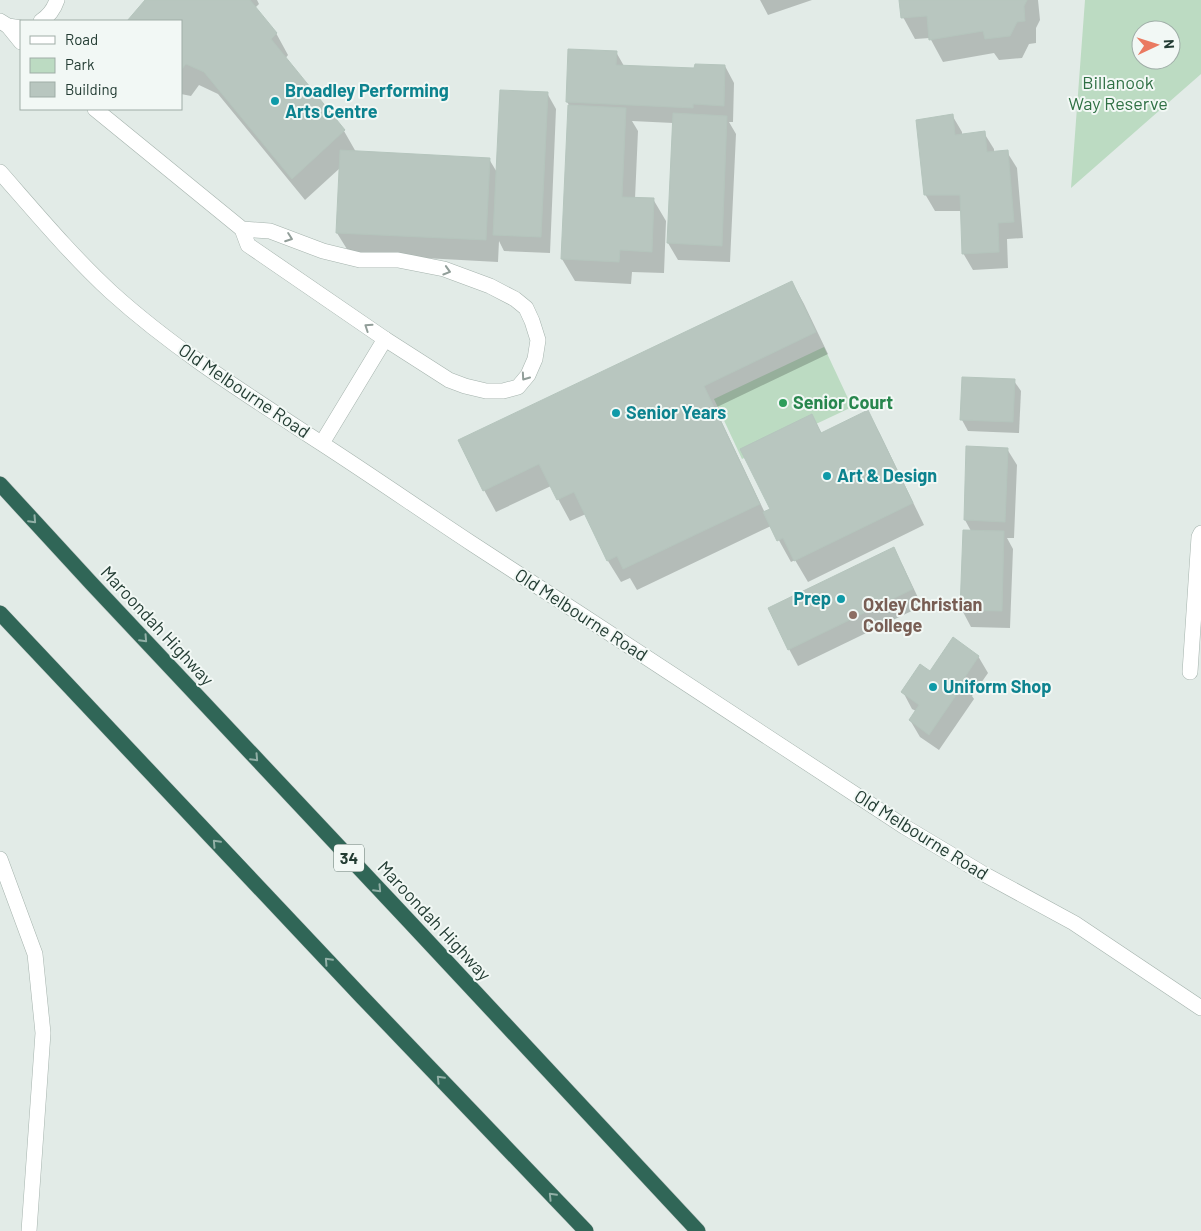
<svg xmlns="http://www.w3.org/2000/svg" width="1201" height="1231" viewBox="0 0 1201 1231" font-family="Barlow,sans-serif">
<style>
.green{fill:#bcdbc2;fill-rule:evenodd}
.shadow{fill:#0003}
.building{fill:#b8c6bf;stroke:#b5c5bd}
.lines{fill:none;stroke-linecap:round;stroke-linejoin:round}
.minor-casing{stroke:#a5b3ad;stroke-width:16}
.highway-casing{stroke:#c1c8c6;stroke-width:16}
.minor{stroke:#fff;stroke-width:15}
.highway{stroke:#306657;stroke-width:15}
.oneway{stroke:#919e99}
.oneway2{stroke:#91afa6}
.culture-dot{fill:#0f9aa8;stroke:#f2f8f5;stroke-width:2}
.leisure-dot{fill:#2e9e5b;stroke:#f2f8f5;stroke-width:2}
.education-dot{fill:#8d6e63;stroke:#f2f8f5;stroke-width:2}
.labels{text-anchor:middle;stroke-width:4;stroke-linejoin:round;paint-order:stroke}
.shield{fill:#f2f8f5;stroke:#61746d;stroke-width:1}
.shield-label{font-size:16px;font-weight:bold;fill:#233c33}
.park-label{font-size:18px;fill:#2f7044;stroke:#f2f8f5}
.culture-label{font-size:18px;font-weight:bold;fill:#0d838f;stroke:#f2f8f5;text-anchor:start}
.street-label{font-size:18px;fill:#233c33;stroke:#f2f8f5}
.leisure-label{font-size:18px;font-weight:bold;fill:#27864d;stroke:#f2f8f5;text-anchor:start}
.education-label{font-size:18px;font-weight:bold;fill:#785e54;stroke:#f2f8f5;text-anchor:start}
</style>
<rect width="100%" height="100%" fill="#e2ebe7"/>
<g class="green">
<path d="M1085,0H1201V74L1071,188ZM1141,30H1171V60H1141Z"/>
<polygon points="824,347 852,407 742,459 714,399"/>
</g>
<g class="shadow">
<polygon points="146,0 257,0 259,4 255,8 276,33 288,55 285,59 344,131 356,152 489,159 498,174 547,93 556,109 550,253 504,251 499,241 498,262 350,254 337,233 340,168 305,200 218,94 199,85 191,96 181,94 181,21 128,21"/>
<polygon points="760,0 812,0 768,15"/>
<polygon points="900,0 1038,0 1040,20 1036,28 1036,43 1029,44 1022,58 999,60 994,53 943,62 930,38 915,39 903,17"/>
<polygon points="569,50 616,52 624,66 695,70 725,66 734,83 733,122 729,122 736,134 730,262 678,260 668,243 673,123 632,121 638,131 635,199 653,199 666,221 664,273 632,272 631,284 575,281 562,259 569,105 567,102"/>
<polygon points="952,115 962,132 962,135 984,133 994,149 994,153 1007,152 1017,168 1023,238 1007,239 1008,268 973,270 963,253 962,211 935,211 925,194"/>
<polygon points="792,282 804,304 828,354 715,408 765,513 771,510 812,416 822,434 867,412 880,434 924,525 808,582 795,560 791,562 771,526 637,590 630,578 621,582 608,561 586,514 570,521 551,486 496,512 484,490"/>
<polygon points="1014,381 1021,391 1019,433 968,431 962,420"/>
<polygon points="968,447 1007,449 1017,465 1014,538 1007,538 1013,549 1010,628 971,627 962,610 971,531 965,520"/>
<polygon points="893,549 903,566 922,606 798,666 789,649"/>
<polygon points="978,656 988,673 972,696 974,699 939,750 920,737 910,720 916,711 912,709 903,692 930,672"/>
</g>
<g class="building">
<polygon points="145,0 250,0 277,33 271,39 345,130 292,179 204,72 186,64 181,70 181,21 127,21"/>
<polygon points="899,0 1027,0 1024,6 1025,21 1017,22 1010,36 985,39 983,31 929,40 927,16 901,18"/>
<polygon points="568,49 617,51 616,65 694,68 695,64 725,65 724,106 693,104 693,108 566,102"/>
<polygon points="500,90 548,92 541,237 493,235"/>
<polygon points="568,105 626,108 622,197 654,198 652,252 620,250 619,262 561,259"/>
<polygon points="673,113 727,116 722,246 667,243"/>
<polygon points="953,114 955,135 985,131 987,152 1008,150 1014,222 998,223 999,252 962,254 960,195 924,195 916,120"/>
<polygon points="340,150 490,158 486,240 336,233"/>
<polygon points="792,281 816,332 704,386 760,504 623,569 617,556 607,561 574,492 557,500 539,464 483,491 458,440"/>
<polygon points="962,377 1015,379 1013,422 960,420"/>
<polygon points="868,410 913,503 794,561 783,538 777,541 763,512 770,509 740,449 812,414 821,433"/>
<polygon points="966,446 1008,448 1005,522 964,520"/>
<polygon points="963,530 1004,531 1002,611 960,610"/>
<polygon points="894,547 913,589 788,650 768,608"/>
<polygon points="953,637 979,656 963,680 965,682 929,735 909,720 919,705 901,692 920,664 930,671"/>
</g>
<g class="lines">
<defs>
<g id="minor">
<polyline points="0,21 8,26 21,28"/>
<path d="M41,21C49,16 54,9 57,0"/>
<polyline points="8,26 21,42"/>
<polyline points="95,109 242,229 248,245 385,339 449,380 465,386 486,391 503,391 518,387 528,375 535,359 538,340 532,321 526,308 515,299 490,286 444,269 398,260 360,260 323,251 270,231 242,229"/>
<path d="M0,172C36,213 71,255 111,292C175,350 249,396 321,443C372,476 421,510 471,543C616,637 760,732 905,827L982,873L1074,923L1201,1008"/>
<polyline points="322,443 385,339"/>
<polyline points="1190,672 1199,537 1201,533"/>
<polyline points="0,859 35,954 43,1033 29,1231"/>
</g>
<g id="highway">
<polyline points="0,484 92,584 407,919 698,1231"/>
<polyline points="0,613 362,997 586,1231"/>
</g>
</defs>
<use href="#minor" class="minor-casing"/>
<use href="#highway" class="highway-casing"/>
<use href="#minor" class="minor"/>
<use href="#highway" class="highway"/>
</g>
<defs><path id="oneway-chevron" d="M-2-3.5L2.5 0L-2 3.5" fill="none" stroke-width="1.6" stroke-linecap="round" stroke-linejoin="round" transform="scale(1.25)"/></defs>
<g class="oneway">
<use href="#oneway-chevron" transform="translate(289 238) rotate(20)"/>
<use href="#oneway-chevron" transform="translate(447 271) rotate(17)"/>
<use href="#oneway-chevron" transform="translate(368 327) rotate(-146)"/>
<use href="#oneway-chevron" transform="translate(525 377) rotate(125)"/>
</g>
<g class="oneway2">
<use href="#oneway-chevron" transform="translate(33 520) rotate(47)"/>
<use href="#oneway-chevron" transform="translate(144 639) rotate(47)"/>
<use href="#oneway-chevron" transform="translate(255 758) rotate(47)"/>
<use href="#oneway-chevron" transform="translate(216 843) rotate(-133)"/>
<use href="#oneway-chevron" transform="translate(378 889) rotate(47)"/>
<use href="#oneway-chevron" transform="translate(328 961) rotate(-133)"/>
<use href="#oneway-chevron" transform="translate(440 1079) rotate(-134)"/>
<use href="#oneway-chevron" transform="translate(552 1196) rotate(-134)"/>
</g>
<g class="culture-dot">
<circle cx="275" cy="101" r="5"/>
<circle cx="616" cy="413" r="5"/>
<circle cx="827" cy="476" r="5"/>
<circle cx="841" cy="599" r="5"/>
<circle cx="933" cy="687" r="5"/>
</g>
<circle class="leisure-dot" cx="783" cy="403" r="5"/>
<circle class="education-dot" cx="853" cy="615" r="5"/>
<g class="labels">
<rect class="shield" x="334" y="844.5" width="30" height="27" rx="4"/>
<g class="shield-label">
<text x="349" y="864">34</text>
</g>
<g class="park-label">
<text x="1118" y="89">Billanook<tspan x="1118" dy="21">Way Reserve</tspan></text>
</g>
<g class="culture-label">
<text x="285" y="97">Broadley Performing<tspan x="285" dy="21">Arts Centre</tspan></text>
<text x="626" y="419">Senior Years</text>
<text x="837" y="482">Art &amp; Design</text>
<text x="831" y="605" text-anchor="end">Prep</text>
<text x="943" y="693">Uniform Shop</text>
</g>
<g class="street-label">
<text transform="translate(244 391) rotate(34)" y="6">Old Melbourne Road</text>
<text transform="translate(581 615) rotate(33)" y="6">Old Melbourne Road</text>
<text transform="translate(157 626) rotate(47)" y="6">Maroondah Highway</text>
<text transform="translate(921 835) rotate(32)" y="6">Old Melbourne Road</text>
<text transform="translate(434 921) rotate(47)" y="6">Maroondah Highway</text>
</g>
<g class="leisure-label">
<text x="793" y="409">Senior Court</text>
</g>
<g class="education-label">
<text x="863" y="611">Oxley Christian<tspan x="863" dy="21">College</tspan></text>
</g>
</g>
<rect x="20" y="20" width="162" height="90" fill="#f2f8f5" stroke="#9fada7"/>
<rect x="30" y="36" width="25" height="8" fill="#ffffff" stroke="#9fada7"/>
<text x="65" y="45" font-size="15" fill="#233c33">Road</text>
<rect x="30" y="58" width="25" height="15" fill="#bcdbc2" stroke="#9fada7"/>
<text x="65" y="70" font-size="15" fill="#233c33">Park</text>
<rect x="30" y="82" width="25" height="15" fill="#b8c6bf" stroke="#9fada7"/>
<text x="65" y="95" font-size="15" fill="#233c33">Building</text>
<g transform="translate(1156 45) rotate(86)"><circle r="24" fill="#f2f8f5" stroke="#9fada7"/>
<path d="M0-4L9 19L0 12L-9 19Z" fill="#ea7a61"/>
<text y="-8" font-size="14" font-weight="bold" text-anchor="middle" fill="#233c33">N</text>
</g>
</svg>
